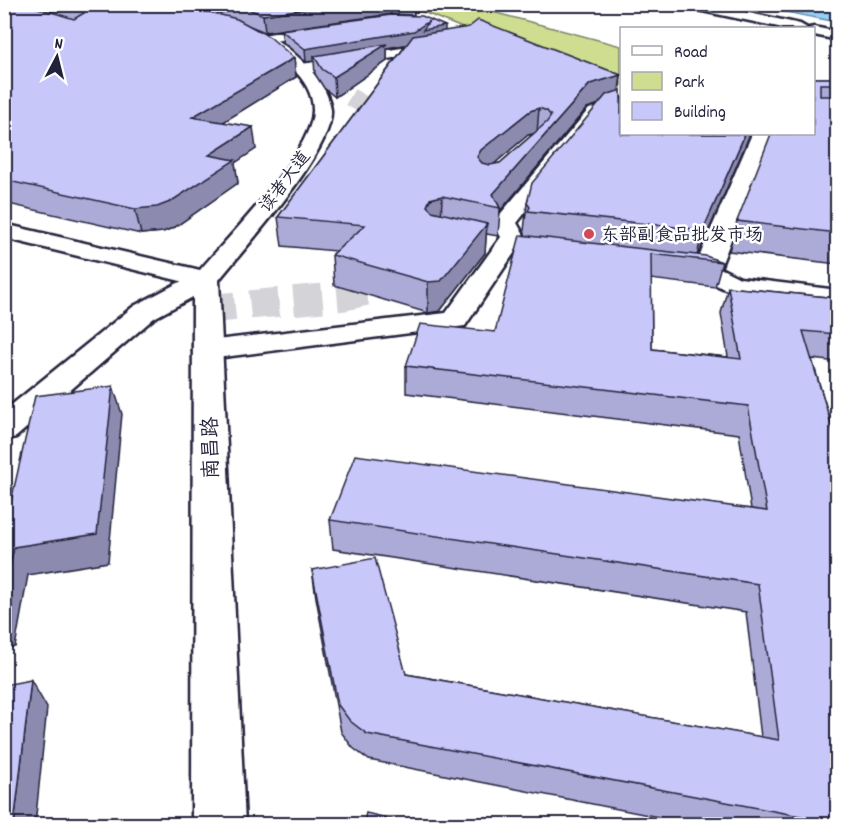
<svg xmlns="http://www.w3.org/2000/svg" width="842" height="829" viewBox="0 0 842 829" font-family="Dekko,'LXGW WenKai TC',sans-serif">
<style>
.green{fill:#cedd90;stroke:#788066;stroke-width:1.5}
.water{fill:#94d0f4;stroke:#668aaa;stroke-width:1.5}
.lines{fill:none;stroke-linecap:round;stroke-linejoin:round}
.minor-tunnel-far1{stroke:#d3d3d8;stroke-width:18;stroke-dasharray:18 9;stroke-linecap:butt}
.minor-tunnel{stroke:#d3d3d8;stroke-width:29;stroke-dasharray:29 15;stroke-linecap:butt}
.minor-casing{stroke:#22223b;stroke-width:5}
.major-casing{stroke:#22223b;stroke-width:5}
.minor{fill:#fff;fill-rule:evenodd}
.major{fill:#fff;fill-rule:evenodd}
.wall{fill:#acabd7;stroke:#22223b;stroke-width:1.5;fill-rule:evenodd}
.shaded-wall{fill:#8c8baf;stroke:#22223b;stroke-width:1.5}
.building{fill:#c8c7fa;stroke:#22223b;stroke-width:1.5;fill-rule:evenodd}
.poi-dot{fill:#d1495b;stroke:#fff;stroke-width:2}
.labels{text-anchor:middle;stroke-width:5;stroke-linejoin:round;paint-order:stroke}
.far-street-label{font-size:18px;fill:#22223b;stroke:#fff}
.far-poi-label{font-size:18px;fill:#22223b;stroke:#fff;text-anchor:start}
.street-label{font-size:21px;fill:#22223b;stroke:#fff}
</style>
<rect width="100%" height="100%" fill="#fff"/>
<filter id="ink" filterUnits="userSpaceOnUse"><feTurbulence type="fractalNoise" baseFrequency=".0167" numOctaves="2"/><feDisplacementMap in="SourceGraphic" scale="12" xChannelSelector="R" yChannelSelector="G"/><feConvolveMatrix kernelMatrix="1 2 1 2 8 2 1 2 1" color-interpolation-filters="sRGB"/></filter>
<g filter="url(#ink)">
<polygon class="green" points="406,5 466,5 621,46 621,93"/>
<polygon class="water" points="750,5 806,5 837,11 837,22"/>
<g class="lines">
<polyline class="minor-tunnel-far1" points="350,97 400,126"/>
<polyline class="minor-tunnel" points="206,309 345,296 392,285 400,276"/>
<defs>
<g id="minor">
<polygon points="682,4 709,4 800,24 807,28 783,28 688,8"/>
<polygon points="325,25 332,29 330,32 262,43 255,39 262,35"/>
<polygon points="814,27 838,32 838,40 814,35 814,28 809,28"/>
<polygon points="445,41 452,45 450,48 302,74 294,69 302,64"/>
<polygon points="622,99 622,110 601,117 517,223 525,237 465,326 208,359 197,356 193,350 197,344 208,341 446,313 501,237 493,223 497,218 589,109"/>
<polygon points="752,134 772,134 720,268 740,278 838,290 838,306 734,293 700,278 667,273 663,268 667,263 676,260 697,262"/>
<polygon points="206,271 215,273 219,279 215,285 154,318 16,437 4,440 4,411 134,306 197,273"/>
</g>
<path id="major" d="M259,33C277,37 295,53 307,66C318,78 329,93 331,110C334,151 246,246 219,280L245,824H192L193,284L4,238V224L200,270C228,237 312,153 313,111C314,78 278,55 254,40L252,37Z"/>
</defs>
<use href="#minor" class="minor-casing"/>
<use href="#major" class="major-casing"/>
<use href="#minor" class="minor"/>
<use href="#major" class="major"/>
</g>
<g class="wall">
<polygon points="4,4 414,4 414,15 391,14 265,32 245,24 294,58 296,77 223,122 256,149 235,163 238,183 175,227 163,232 141,234 4,203"/>
<path d="M281,30L445,31L621,75L619,90L621,134H750L698,255L722,262L715,287L651,279L652,349L728,357L721,313L728,287L837,298V362L812,359L837,443V825H699L369,760L353,748L341,732L316,598L312,570L406,674L761,737L746,612L333,549L330,520L751,509L739,434L406,393V366L495,332L526,236L524,231L527,203L598,104L587,108L500,211L498,236L486,234L485,253L440,311L428,313L334,285L332,255L336,251L282,246L278,217L406,45L387,48V61L335,97L324,88L315,74L314,61L306,62L283,42ZM533,134L500,163L493,164L528,135Z"/>
<polygon points="813,78 837,78 837,264 729,251 737,221"/>
</g>
<g class="shaded-wall">
<polygon points="338,4 390,4 391,14 265,32 263,15"/>
<polygon points="429,21 445,26 445,38 387,48 387,61 335,97 334,77 314,56 314,61 306,62 305,49"/>
<polygon points="294,58 296,77 196,139 192,117"/>
<polygon points="621,75 618,98 587,108 500,211 500,208 493,194 590,84"/>
<polygon points="539,108 537,133 528,135 480,176 477,157 481,150 530,111"/>
<polygon points="253,127 256,149 235,163 238,183 175,227 163,232 141,234 135,209 209,155"/>
<polygon points="745,134 750,134 696,260 703,230"/>
<polygon points="442,196 441,224 427,206 430,199"/>
<polygon points="487,224 485,253 440,311 428,313 428,282"/>
<polygon points="113,386 122,414 108,562 28,575 15,647 4,648 4,591 14,547"/>
<polygon points="31,680 47,708 35,825 14,825"/>
</g>
<g class="building">
<polygon points="4,4 25,4 74,19 84,13 80,8 68,4 177,4 237,19 270,37 294,58 192,117 253,127 209,155 235,160 170,202 157,207 135,209 4,180"/>
<polygon points="237,4 338,4 263,15"/>
<polygon points="391,15 422,16 445,26 423,30 429,21 414,31 305,49 281,30"/>
<path d="M478,20L621,75L590,84L493,194L500,208L442,196L430,199L427,206L432,211L487,224L441,281L428,282L332,255L365,225L278,217L413,36L469,27ZM539,108L547,111L551,116L547,122L500,163L490,165L482,163L477,157L481,150L530,111Z"/>
<polygon points="387,44 334,77 322,69 314,56"/>
<polygon points="813,78 837,78 837,84 820,84 820,96 837,96 837,233 737,221 771,134 813,134"/>
<polygon points="621,90 621,134 745,134 703,230 528,211 530,207 527,203 532,183 606,95"/>
<polygon points="520,235 706,256 722,262 651,254 652,349 741,359 728,287 837,298 837,334 803,331 837,443 837,823 367,734 350,721 338,705 312,570 375,558 406,674 779,740 758,584 330,520 355,455 767,511 748,406 406,366 420,324 495,332"/>
<polygon points="113,386 97,534 14,547 4,591 4,532 35,396"/>
<polygon points="31,680 14,825 4,825 4,685"/>
<polygon points="366,813 416,825 363,825"/>
</g>
</g>
<circle class="poi-dot" cx="589" cy="234" r="6"/>
<g class="labels">
<g class="far-street-label">
<text transform="translate(284 181) rotate(-53)" y="6">读者大道</text>
</g>
<g class="far-poi-label">
<text x="601" y="240">东部副食品批发市场</text>
</g>
<g class="street-label">
<text transform="translate(210 448) rotate(-91)" y="7">南昌路</text>
</g>
</g>
<rect width="842" height="829" fill="none" stroke="#fff" stroke-width="24"/>
<rect x="12" y="12" width="818" height="805" fill="none" stroke="#22223b" stroke-width="2" filter="url(#ink)"/>
<rect x="620" y="27" width="195" height="108" fill="#ffffff" stroke="#a7a7b1" stroke-width="1.5"/>
<rect x="632" y="46" width="30" height="9" fill="#ffffff" stroke="#a7a7b1" stroke-width="1.5"/>
<text x="674" y="57" font-size="18" fill="#22223b">Road</text>
<rect x="632" y="72" width="30" height="18" fill="#cedd90" stroke="#a7a7b1" stroke-width="1.5"/>
<text x="674" y="87" font-size="18" fill="#22223b">Park</text>
<rect x="632" y="102" width="30" height="18" fill="#c8c7fa" stroke="#a7a7b1" stroke-width="1.5"/>
<text x="674" y="117" font-size="18" fill="#22223b">Building</text>
<g transform="translate(57 57) rotate(7)" stroke="#ffffff" stroke-width="4.5" paint-order="stroke">
<path d="M0-4.5L10 22L0 15L-10 22Z" fill="#22223b"/>
<text y="-9" font-size="16" font-weight="bold" text-anchor="middle" fill="#22223b">N</text>
</g>
</svg>
